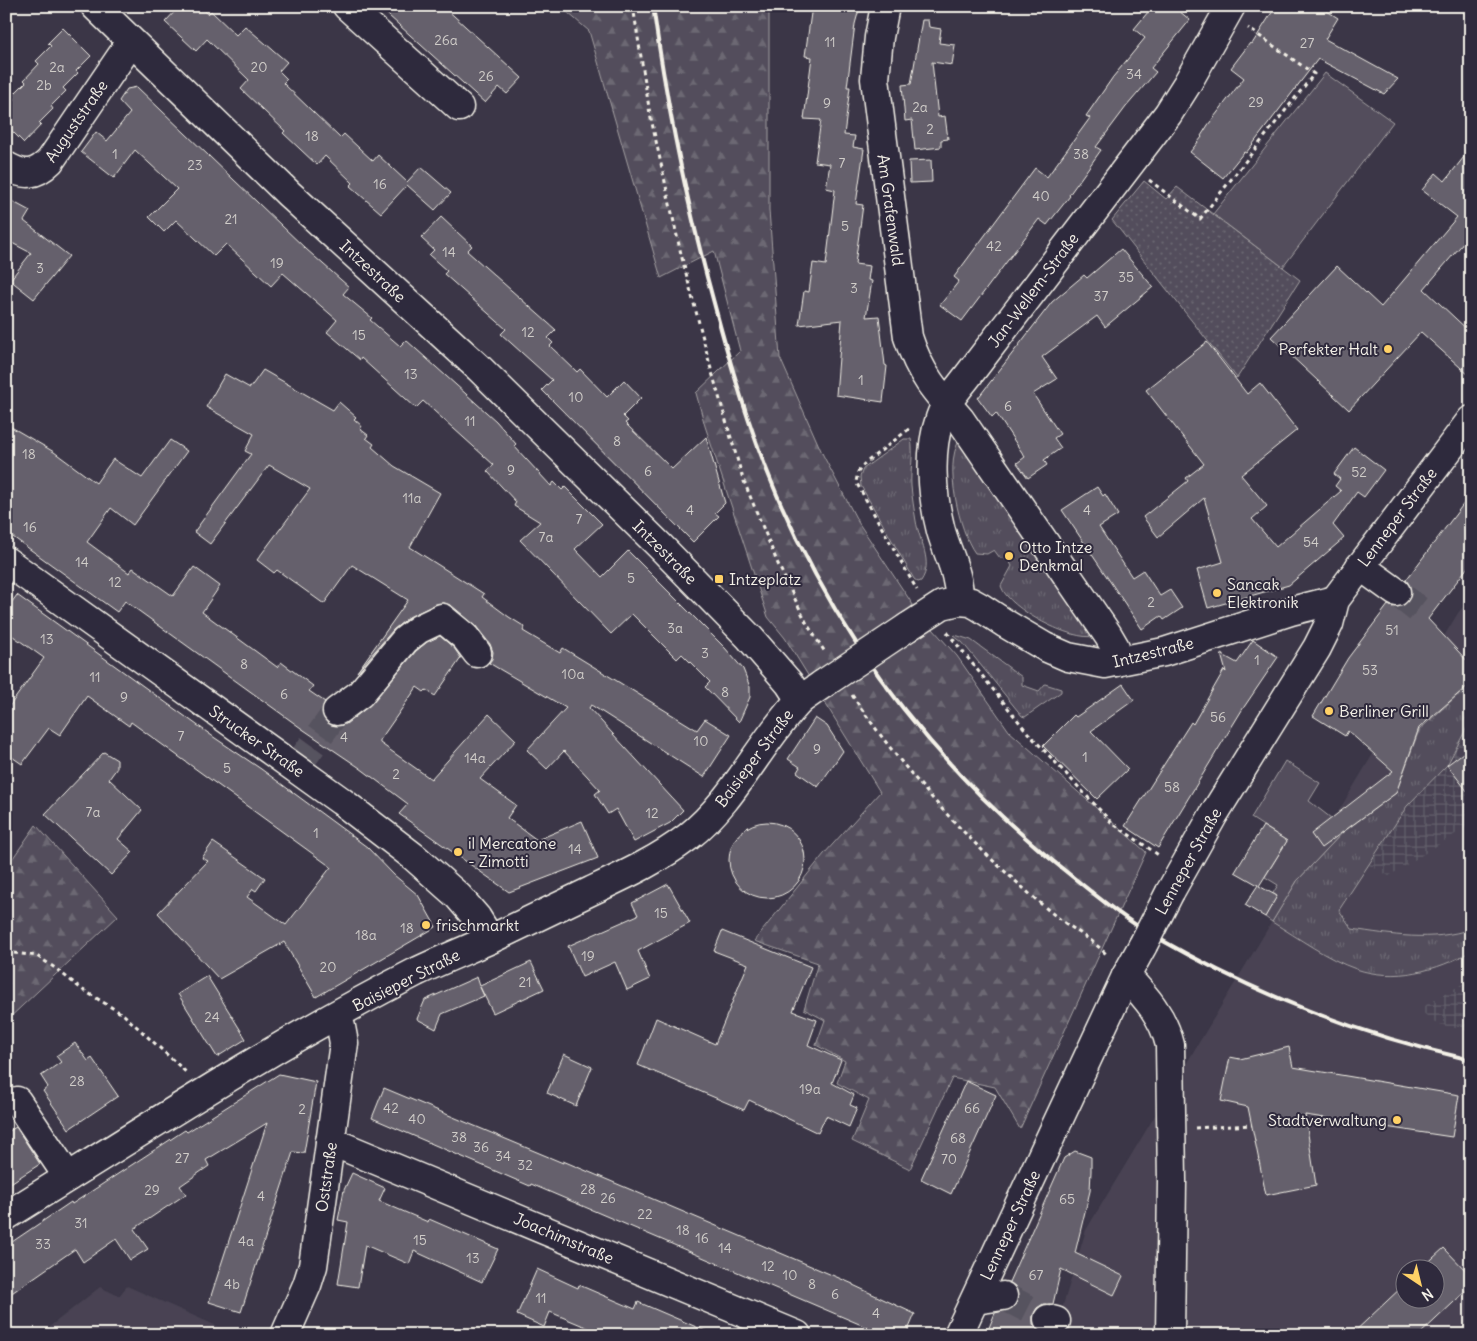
<svg xmlns="http://www.w3.org/2000/svg" width="1477" height="1341" viewBox="0 0 1477 1341" font-family="Delius,sans-serif">
<style>
.built{fill:#484352;fill-rule:evenodd}
.industrial{fill:url(#industrial-grid)}
.grass{fill:url(#grass-tufts);stroke:#a4a0a2}
.forest{fill:url(#forest-firs);stroke:#a4a0a2}
.park{fill:url(#park-dots);stroke:#a4a0a2}
.garden{fill:#534e5c;stroke:#a4a0a2}
.building{fill:#65616c;stroke:#f4f1e8}
.lines{fill:none;stroke-linecap:round;stroke-linejoin:round}
.minor-tunnel{stroke:#57525f;stroke-width:28;stroke-dasharray:28 14;stroke-linecap:butt}
.minor-casing{stroke:#f4f1e8;stroke-width:31}
.major-casing{stroke:#f4f1e8;stroke-width:31}
.path{stroke:#f4f1e8;stroke-width:3;stroke-dasharray:4 4;stroke-linecap:butt}
.minor{stroke:#2f2a3d;stroke-width:28}
.major{stroke:#2f2a3d;stroke-width:28}
.rail{stroke:#f4f1e8;stroke-width:4}
.major-bridge-casing{stroke:#f4f1e8;stroke-width:31;stroke-linecap:butt}
.major-bridge{stroke:#2f2a3d;stroke-width:28}
.poi-dot{fill:#ffd166;stroke:#2f2a3d;stroke-width:2}
.labels{text-anchor:middle;stroke-width:4;stroke-linejoin:round;paint-order:stroke}
.number-label{font-size:14px;fill:#d0cdc9}
.street-label{font-size:16px;fill:#f4f1e8;stroke:#2f2a3d}
.poi-label{font-size:16px;fill:#f4f1e8;stroke:#2f2a3d;text-anchor:start}
</style>
<defs>
<pattern id="industrial-grid" width="8" height="8" patternUnits="userSpaceOnUse" patternTransform="scale(1.25)"><rect width="8" height="8" fill="#484352"/><path d="M0 4h8M4 0v8" fill="none" stroke="#635f6b"/></pattern>
<pattern id="grass-tufts" width="24" height="20" patternUnits="userSpaceOnUse" patternTransform="scale(1.25)"><rect width="24" height="20" fill="#534e5c"/><path d="M3 7l-1-3M5 7V3M7 7l1-3M15 17l-1-3M17 17v-4M19 17l1-3" fill="none" stroke="#6c6873"/></pattern>
<pattern id="forest-firs" width="22" height="20" patternUnits="userSpaceOnUse" patternTransform="scale(1.25)"><rect width="22" height="20" fill="#534e5c"/><path d="M5 1l3.5 6h-7zM16 11l3.5 6h-7z" fill="#6c6873"/></pattern>
<pattern id="park-dots" width="8" height="8" patternUnits="userSpaceOnUse" patternTransform="scale(1.25)"><rect width="8" height="8" fill="#534e5c"/><path d="M2 2h.1M6 6h.1" fill="none" stroke="#6c6873" stroke-width="1.8" stroke-linecap="round"/></pattern>
</defs>
<rect width="100%" height="100%" fill="#3b3647"/>
<filter id="ink" filterUnits="userSpaceOnUse"><feTurbulence type="fractalNoise" baseFrequency=".02" numOctaves="2"/><feDisplacementMap in="SourceGraphic" scale="10" xChannelSelector="R" yChannelSelector="G"/><feConvolveMatrix kernelMatrix="1 2 1 2 8 2 1 2 1" color-interpolation-filters="sRGB"/></filter>
<g filter="url(#ink)">
<g class="built">
<path d="M1471,597V1335H1054L1086,1230L1458,613ZM1404,1268H1434V1298H1404Z"/>
<polygon points="127,1286 237,1335 39,1335 100,1287 119,1296"/>
</g>
<g class="industrial">
<polygon points="1471,720 1471,747 1448,765 1471,796 1471,824 1389,876 1369,865 1407,806 1447,765"/>
<polygon points="1471,979 1471,1032 1435,1023 1419,1009"/>
</g>
<g class="grass">
<path d="M904,439H911C914,454 910,470 911,486C912,497 914,509 916,521C919,541 934,562 921,581L918,582L914,579L861,486L860,477L863,469Z"/>
<path d="M959,441L1095,636C1073,642 1008,609 1001,586L1012,566L1008,559L1000,558L994,550L987,554L975,553C959,531 944,465 959,441Z"/>
<polygon points="955,635 971,640 1022,677 1022,685 1039,691 1045,684 1061,689 1061,692 1025,717 1022,716 962,642 954,636"/>
<path d="M1471,683V720L1447,765L1407,806L1339,910L1352,929C1391,935 1432,942 1471,929V951C1438,971 1394,982 1356,969C1327,959 1299,938 1272,922L1297,881L1342,833L1396,793L1419,730Z"/>
</g>
<g class="forest">
<polygon points="560,6 769,6 769,210 780,358 823,455 858,522 917,611 957,656 1009,731 1146,852 1020,1129 995,1087 952,1078 910,1169 852,1141 869,1100 837,1083 845,1061 816,1045 825,1020 804,1009 818,963 754,941 824,854 880,792 785,638 768,617 705,426 696,393 740,351 714,251 661,278 589,31"/>
<polygon points="36,825 118,916 6,1021 6,868"/>
</g>
<polygon class="park" points="1144,181 1166,199 1177,187 1300,280 1237,378 1112,220"/>
<g class="garden">
<polygon points="1325,73 1393,122 1283,267 1213,214"/>
<polygon points="1285,761 1320,783 1309,801 1331,818 1342,833 1297,881 1272,922 1265,917 1277,896 1273,893 1278,885 1265,877 1287,841 1251,818"/>
</g>
<g class="building">
<polygon points="180,6 200,6 208,14 211,11 236,35 245,26 287,62 279,71 287,79 283,83 340,138 344,134 373,161 378,155 407,182 421,167 451,193 435,210 407,185 381,213 350,186 353,183 325,156 317,165 283,133 285,131 241,89 249,80 207,39 196,51 165,22"/>
<polygon points="378,6 443,6 522,78 507,94 499,87 485,103"/>
<polygon points="812,6 860,6 855,24 847,87 850,87 844,135 855,136 853,147 864,149 856,204 863,205 855,264 870,266 868,280 872,281 866,317 879,316 885,365 887,366 883,402 836,395 842,320 799,325 804,291 809,292 813,263 826,265 835,190 826,188 830,164 815,162 821,120 804,119 812,57 805,56"/>
<polygon points="1153,6 1173,6 1190,20 1151,68 1156,72 1126,107 1096,147 1101,150 1069,195 1070,196 1047,225 1039,219 962,321 940,305 959,281 954,277 1035,168 1047,177 1090,118 1086,116 1113,77 1145,38 1134,29"/>
<polygon points="1276,6 1319,6 1338,18 1325,39 1398,79 1384,94 1318,59 1246,153 1244,152 1223,178 1190,152 1202,137 1201,136 1208,125 1244,78 1231,68 1250,43 1252,44"/>
<polygon points="922,20 928,20 929,27 941,29 939,43 955,45 952,65 932,62 938,117 945,116 948,139 941,140 941,147 915,150 912,120 905,121 902,85 911,84"/>
<polygon points="63,28 91,56 76,71 78,73 63,88 66,91 51,106 53,109 39,123 41,125 24,143 6,125 6,106 14,99 12,96 26,82 24,80 39,64 36,61 51,46 48,43"/>
<polygon points="137,87 306,249 349,287 343,294 372,318 370,320 400,346 406,340 496,421 516,444 514,446 551,486 554,482 562,490 565,487 602,524 575,549 602,577 628,551 725,648 743,669 750,687 750,697 739,722 705,687 710,682 682,654 677,659 632,614 611,634 520,540 540,522 514,506 516,502 487,471 494,465 423,401 416,408 361,358 360,360 327,332 337,320 283,273 271,286 226,244 214,256 176,220 164,232 149,217 177,189 135,150 114,178 81,152 96,132 107,141 130,113 119,101 127,89"/>
<polygon points="1471,148 1471,234 1424,289 1471,333 1471,377 1421,332 1349,410 1271,337 1337,266 1381,307 1457,217 1422,190 1436,173 1445,181"/>
<polygon points="931,160 932,182 910,183 909,161"/>
<polygon points="6,198 30,211 24,221 69,256 34,299 10,280 31,253 12,243 6,253"/>
<polygon points="441,217 472,246 467,251 556,330 548,338 553,343 550,346 577,372 580,369 607,397 624,380 641,398 623,416 628,421 625,423 672,469 706,437 725,503 715,513 719,516 693,542 542,390 552,380 501,334 506,329 444,274 447,271 429,255 434,250 421,238"/>
<polygon points="1121,249 1153,287 1105,327 1097,316 1042,357 1057,379 1033,394 1060,434 1054,438 1061,448 1044,460 1047,465 1028,478 1017,463 1025,457 996,413 992,417 978,398 1052,302 1084,275 1087,278"/>
<polygon points="1207,342 1247,394 1260,383 1297,430 1241,475 1267,506 1252,519 1276,547 1341,491 1335,486 1340,479 1334,474 1354,447 1384,470 1364,497 1357,492 1333,525 1344,538 1289,585 1208,608 1197,570 1223,562 1204,498 1158,537 1143,517 1188,481 1186,478 1204,464 1146,390"/>
<polygon points="263,370 333,410 339,402 356,417 354,419 362,426 360,429 368,435 366,438 374,444 372,447 394,466 440,493 410,547 484,594 482,597 509,617 525,627 523,631 560,653 563,648 697,730 705,719 731,735 704,777 591,705 589,708 683,810 670,823 634,842 616,809 608,814 595,794 600,790 564,751 547,769 527,750 566,708 489,663 492,659 493,652 490,644 475,625 452,606 444,603 436,604 409,617 393,630 357,672 408,600 352,565 324,604 277,570 274,573 257,560 310,489 269,465 210,544 194,532 251,454 245,451 254,434 206,407 225,374 250,388"/>
<polygon points="6,424 54,452 96,483 113,459 142,478 170,440 187,451 133,525 111,508 87,542 129,573 133,568 173,596 194,567 220,586 202,612 277,667 281,662 313,686 309,691 325,702 322,713 324,720 330,725 338,727 346,724 369,706 416,651 427,642 440,636 454,648 461,658 435,696 426,690 424,692 417,687 380,740 380,743 431,779 489,714 516,740 480,779 516,805 507,818 537,840 582,821 598,858 509,892 399,814 408,804 360,768 301,728 125,601 117,612 6,532"/>
<polygon points="1097,487 1103,496 1105,494 1118,515 1099,527 1132,577 1143,570 1160,596 1170,590 1182,608 1164,620 1161,616 1142,629 1062,510"/>
<polygon points="1471,494 1471,563 1428,619 1471,665 1471,683 1419,728 1396,793 1321,848 1311,834 1393,771 1348,731 1345,736 1313,716 1348,658 1388,605 1395,608 1402,606 1409,601 1412,593 1410,586 1406,580"/>
<polygon points="17,595 215,738 261,769 367,847 394,875 418,895 436,927 316,997 284,942 219,979 158,913 208,861 202,858 213,842 265,878 256,891 253,889 247,897 286,925 331,867 131,722 129,726 87,696 60,735 49,728 22,764 6,753 6,711 44,658 6,631 6,610"/>
<polygon points="1253,640 1278,657 1242,710 1158,848 1125,826 1191,722 1193,724 1224,670 1226,672 1221,654 1237,663"/>
<polygon points="1123,684 1134,700 1091,731 1128,769 1097,799 1043,746 1074,715 1076,717"/>
<polygon points="815,718 827,726 843,751 818,787 797,772 800,767 788,759"/>
<polygon points="1471,747 1471,796 1447,765"/>
<polygon points="104,752 117,760 117,768 109,779 142,810 118,839 133,852 111,875 45,814"/>
<circle cx="767" cy="860" r="38"/>
<polygon points="1263,826 1287,841 1259,886 1277,896 1265,917 1245,905 1258,885 1235,872"/>
<polygon points="668,884 690,923 638,951 650,979 627,990 615,962 582,977 568,946 638,915 632,903"/>
<polygon points="722,931 811,967 793,1011 817,1020 808,1045 841,1060 832,1083 854,1095 850,1105 857,1108 849,1127 826,1116 818,1133 749,1100 744,1110 638,1065 656,1018 715,1044 748,964 714,951"/>
<polygon points="531,962 544,989 493,1013 480,987 484,996 442,1014 436,1029 417,1019 425,1000 477,977 480,986"/>
<polygon points="207,976 246,1039 217,1057 178,994"/>
<polygon points="75,1043 88,1061 92,1058 118,1096 69,1129 43,1091 48,1087 41,1076 61,1062 56,1056"/>
<polygon points="1289,1047 1293,1067 1459,1095 1452,1137 1305,1115 1316,1185 1266,1195 1248,1107 1221,1101 1230,1057 1240,1059"/>
<polygon points="564,1054 592,1067 576,1106 547,1093"/>
<polygon points="279,1074 316,1082 304,1153 293,1152 241,1312 209,1302 267,1123 206,1160 209,1166 180,1186 186,1194 134,1229 148,1249 130,1260 116,1239 83,1262 75,1249 6,1297 6,1246 71,1202 72,1204 185,1130 187,1132"/>
<polygon points="966,1081 996,1095 951,1194 921,1179"/>
<polygon points="384,1088 563,1163 563,1161 785,1255 853,1284 853,1285 915,1314 906,1335 885,1335 531,1184 530,1186 372,1118"/>
<polygon points="16,1127 40,1164 6,1186 6,1133"/>
<polygon points="1075,1151 1091,1157 1091,1171 1090,1191 1075,1253 1123,1276 1114,1295 1061,1269 1053,1304 1043,1304 1037,1308 1033,1315 1033,1324 1037,1330 1042,1333 1041,1335 986,1335 995,1313 1012,1309 1017,1302 1018,1293 1016,1287 1009,1282 1064,1158"/>
<polygon points="352,1173 385,1188 379,1201 428,1222 429,1219 498,1249 482,1282 414,1251 409,1264 365,1245 358,1287 338,1284 348,1222 338,1220 344,1190"/>
<polygon points="1444,1248 1471,1276 1471,1286 1419,1335 1351,1335 1404,1285 1404,1298 1434,1298 1434,1268 1422,1268"/>
<polygon points="537,1269 578,1288 579,1285 635,1309 638,1302 715,1335 605,1335 550,1312 544,1327 517,1315"/>
</g>
<g class="lines">
<g class="minor-tunnel">
<polyline points="1396,592 1429,618"/>
<polyline points="296,768 337,711"/>
<polyline points="1003,1296 1048,1319"/>
</g>
<defs>
<g id="minor">
<polyline points="347,6 459,107"/>
<path d="M885,6L879,37L875,79L908,337C920,374 935,391 960,419L1108,635L1115,647L1117,662"/>
<path d="M6,166C24,176 35,176 50,161L131,42"/>
<polyline points="6,561 341,801 414,857 458,896 477,918 490,939"/>
<polyline points="1360,566 1396,592"/>
<path d="M959,601C960,575 948,555 941,531C932,496 928,453 940,418C945,403 957,390 967,377L1168,114L1187,84L1231,6"/>
<polyline points="337,711 360,694 405,640 419,629 442,618 465,637 477,653"/>
<path d="M1126,976C1146,997 1163,1016 1170,1045L1172,1181L1170,1335"/>
<polyline points="17,1101 68,1177"/>
<polyline points="330,1141 797,1335"/>
<path d="M6,1216C141,1132 275,1044 416,972C441,960 466,950 491,939C525,923 558,907 591,891C625,875 658,860 688,837C735,800 759,743 800,700"/>
<polyline points="975,1300 1003,1296"/>
<polyline points="1048,1319 1056,1321"/>
<polyline points="285,1335 307,1285 313,1266 344,1043 341,1027 334,1017"/>
</g>
<g id="major">
<polyline points="95,6 289,194 479,368 660,546 750,638 789,683 800,700 823,684"/>
<polyline points="908,627 942,605 959,601 971,602 980,607 1006,624 1045,647 1068,657 1105,664 1164,652 1291,611 1335,600"/>
<polyline points="1170,892 1214,814 1317,648 1329,624 1335,600 1471,420"/>
<polyline points="958,1335 1126,976 1143,945"/>
</g>
</defs>
<use href="#minor" class="minor-casing"/>
<use href="#major" class="major-casing"/>
<g class="path">
<polyline points="603,6 633,12"/>
<polyline points="633,6 650,114 681,254 711,369 743,479 778,564 807,624 825,652"/>
<polyline points="1149,180 1200,219 1314,74 1248,28"/>
<polyline points="909,429 864,464 858,472 856,482 917,590"/>
<polyline points="947,632 1028,733 1112,823 1160,856"/>
<path d="M852,695C900,766 957,830 1021,886C1035,899 1050,912 1065,923C1080,933 1095,942 1107,955"/>
<polyline points="6,952 37,956 55,968 83,990 124,1015 187,1073"/>
<polyline points="1195,1128 1252,1125"/>
</g>
<use href="#minor" class="minor"/>
<use href="#major" class="major"/>
<path class="rail" d="M653,6C667,106 687,205 714,303C731,368 750,432 777,495C843,649 942,775 1074,878C1100,899 1127,921 1156,937C1258,995 1356,1034 1471,1060"/>
<defs>
<g id="major-bridge">
<polyline points="823,684 908,627"/>
<polyline points="1143,945 1170,892"/>
</g>
</defs>
<use href="#major-bridge" class="major-bridge-casing"/>
<use href="#major-bridge" class="major-bridge"/>
</g>
</g>
<g class="poi-dot">
<circle cx="1388" cy="349" r="5"/>
<circle cx="1009" cy="556" r="5"/>
<rect x="714" y="574" width="10" height="10" rx="2.5"/>
<circle cx="1217" cy="593" r="5"/>
<circle cx="1329" cy="711" r="5"/>
<circle cx="458" cy="852" r="5"/>
<circle cx="426" cy="925" r="5"/>
<circle cx="1397" cy="1120" r="5"/>
</g>
<g class="labels">
<g class="number-label">
<text x="446" y="45">26a</text>
<text x="830" y="47">11</text>
<text x="1307" y="48">27</text>
<text x="57" y="72">2a</text>
<text x="259" y="72">20</text>
<text x="1134" y="79">34</text>
<text x="486" y="81">26</text>
<text x="44" y="90">2b</text>
<text x="1256" y="107">29</text>
<text x="827" y="108">9</text>
<text x="920" y="112">2a</text>
<text x="930" y="134">2</text>
<text x="312" y="141">18</text>
<text x="115" y="159">1</text>
<text x="1081" y="159">38</text>
<text x="842" y="168">7</text>
<text x="195" y="170">23</text>
<text x="380" y="189">16</text>
<text x="1041" y="201">40</text>
<text x="231" y="224">21</text>
<text x="845" y="231">5</text>
<text x="994" y="251">42</text>
<text x="449" y="257">14</text>
<text x="277" y="268">19</text>
<text x="40" y="273">3</text>
<text x="1126" y="282">35</text>
<text x="854" y="293">3</text>
<text x="1101" y="301">37</text>
<text x="528" y="337">12</text>
<text x="359" y="340">15</text>
<text x="411" y="379">13</text>
<text x="861" y="385">1</text>
<text x="576" y="402">10</text>
<text x="1008" y="411">6</text>
<text x="470" y="426">11</text>
<text x="617" y="446">8</text>
<text x="29" y="459">18</text>
<text x="511" y="475">9</text>
<text x="648" y="476">6</text>
<text x="1359" y="477">52</text>
<text x="412" y="503">11a</text>
<text x="690" y="515">4</text>
<text x="1087" y="515">4</text>
<text x="579" y="524">7</text>
<text x="30" y="532">16</text>
<text x="546" y="542">7a</text>
<text x="1311" y="547">54</text>
<text x="82" y="567">14</text>
<text x="631" y="583">5</text>
<text x="115" y="587">12</text>
<text x="1151" y="607">2</text>
<text x="675" y="633">3a</text>
<text x="1392" y="635">51</text>
<text x="47" y="644">13</text>
<text x="705" y="658">3</text>
<text x="1257" y="665">1</text>
<text x="244" y="669">8</text>
<text x="1370" y="675">53</text>
<text x="573" y="679">10a</text>
<text x="95" y="682">11</text>
<text x="725" y="697">8</text>
<text x="284" y="699">6</text>
<text x="124" y="702">9</text>
<text x="1218" y="722">56</text>
<text x="181" y="741">7</text>
<text x="344" y="742">4</text>
<text x="701" y="746">10</text>
<text x="817" y="754">9</text>
<text x="1085" y="762">1</text>
<text x="475" y="763">14a</text>
<text x="227" y="773">5</text>
<text x="396" y="779">2</text>
<text x="1172" y="792">58</text>
<text x="93" y="817">7a</text>
<text x="652" y="818">12</text>
<text x="316" y="838">1</text>
<text x="575" y="854">14</text>
<text x="661" y="918">15</text>
<text x="407" y="933">18</text>
<text x="366" y="940">18a</text>
<text x="588" y="961">19</text>
<text x="328" y="972">20</text>
<text x="525" y="987">21</text>
<text x="212" y="1022">24</text>
<text x="77" y="1086">28</text>
<text x="810" y="1094">19a</text>
<text x="391" y="1113">42</text>
<text x="972" y="1113">66</text>
<text x="302" y="1114">2</text>
<text x="417" y="1124">40</text>
<text x="459" y="1142">38</text>
<text x="958" y="1143">68</text>
<text x="481" y="1152">36</text>
<text x="503" y="1161">34</text>
<text x="182" y="1163">27</text>
<text x="949" y="1164">70</text>
<text x="525" y="1170">32</text>
<text x="588" y="1194">28</text>
<text x="152" y="1195">29</text>
<text x="261" y="1201">4</text>
<text x="608" y="1203">26</text>
<text x="1067" y="1204">65</text>
<text x="645" y="1219">22</text>
<text x="81" y="1228">31</text>
<text x="683" y="1235">18</text>
<text x="702" y="1243">16</text>
<text x="420" y="1245">15</text>
<text x="246" y="1246">4a</text>
<text x="43" y="1249">33</text>
<text x="725" y="1253">14</text>
<text x="473" y="1263">13</text>
<text x="768" y="1271">12</text>
<text x="790" y="1280">10</text>
<text x="1036" y="1280">67</text>
<text x="232" y="1289">4b</text>
<text x="812" y="1289">8</text>
<text x="835" y="1299">6</text>
<text x="541" y="1303">11</text>
<text x="876" y="1318">4</text>
</g>
<g class="street-label">
<text transform="translate(76 121) rotate(-55)" y="6">Auguststraße</text>
<text transform="translate(891 210) rotate(82)" y="6">Am Grafenwald</text>
<text transform="translate(373 271) rotate(43)" y="6">Intzestraße</text>
<text transform="translate(1033 290) rotate(-53)" y="6">Jan-Wellem-Straße</text>
<text transform="translate(1397 517) rotate(-53)" y="6">Lenneper Straße</text>
<text transform="translate(665 552) rotate(45)" y="6">Intzestraße</text>
<text transform="translate(1153 652) rotate(-14)" y="6">Intzestraße</text>
<text transform="translate(257 741) rotate(35)" y="6">Strucker Straße</text>
<text transform="translate(754 758) rotate(-53)" y="6">Baisieper Straße</text>
<text transform="translate(1188 861) rotate(-61)" y="6">Lenneper Straße</text>
<text transform="translate(406 980) rotate(-27)" y="6">Baisieper Straße</text>
<text transform="translate(326 1177) rotate(-82)" y="6">Oststraße</text>
<text transform="translate(1010 1225) rotate(-65)" y="6">Lenneper Straße</text>
<text transform="translate(564 1238) rotate(23)" y="6">Joachimstraße</text>
</g>
<g class="poi-label">
<text x="1378" y="355" text-anchor="end">Perfekter Halt</text>
<text x="1019" y="553">Otto Intze<tspan x="1019" dy="18">Denkmal</tspan></text>
<text x="729" y="585">Intzeplatz</text>
<text x="1227" y="590">Sancak<tspan x="1227" dy="18">Elektronik</tspan></text>
<text x="1339" y="717">Berliner Grill</text>
<text x="468" y="849">il Mercatone<tspan x="468" dy="18">- Zimotti</tspan></text>
<text x="436" y="931">frischmarkt</text>
<text x="1387" y="1126" text-anchor="end">Stadtverwaltung</text>
</g>
</g>
<rect width="1477" height="1341" fill="none" stroke="#2f2a3d" stroke-width="25"/>
<rect x="12" y="12" width="1452" height="1316" fill="none" stroke="#f4f1e8" stroke-width="2" filter="url(#ink)"/>
<g transform="translate(1420 1284) rotate(145)"><circle r="24" fill="#2f2a3d" stroke="#7e7a81"/>
<path d="M0-4L9 19L0 12L-9 19Z" fill="#ffd166"/>
<text y="-8" font-size="14" font-weight="bold" text-anchor="middle" fill="#f4f1e8">N</text>
</g>
</svg>
